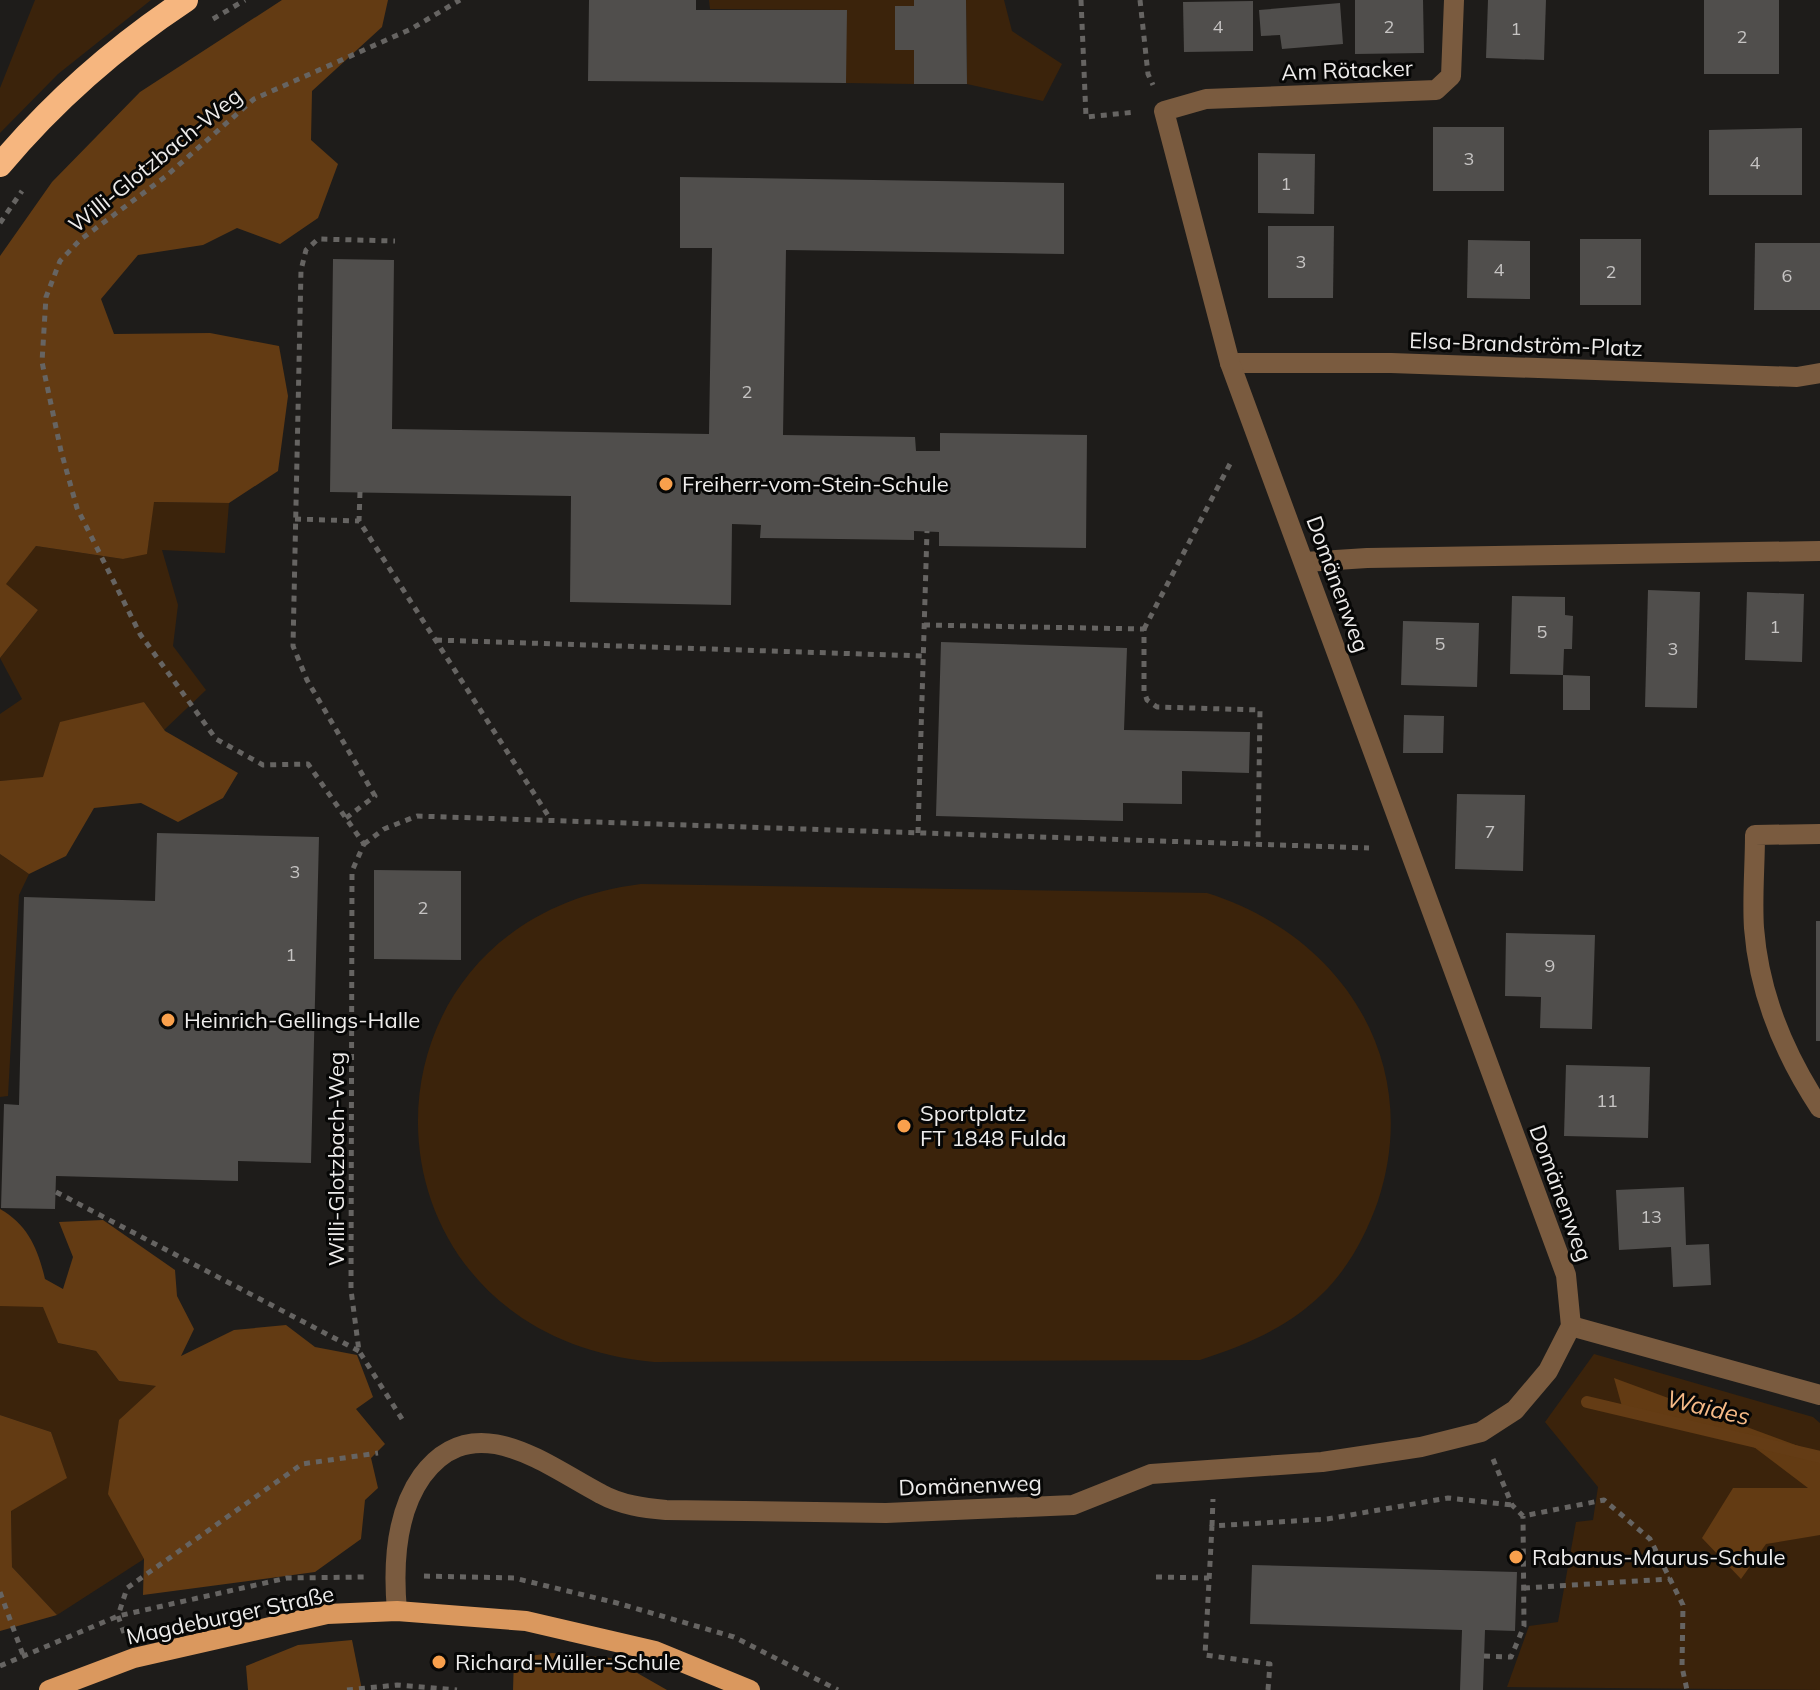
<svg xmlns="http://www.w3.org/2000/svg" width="1820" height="1690" viewBox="0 0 1820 1690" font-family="Mulish,sans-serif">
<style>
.green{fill:#3b230b}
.forest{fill:#633b13}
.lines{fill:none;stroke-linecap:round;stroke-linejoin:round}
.stream{stroke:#643c15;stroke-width:12}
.building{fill:#504e4c}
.path{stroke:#666462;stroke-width:5;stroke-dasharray:6 6;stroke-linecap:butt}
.minor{stroke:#7a5b3f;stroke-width:20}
.major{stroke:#da985e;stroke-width:20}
.highway{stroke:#f6b67f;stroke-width:24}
.poi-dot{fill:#f9a04c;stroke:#070706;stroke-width:3}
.labels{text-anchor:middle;stroke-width:6;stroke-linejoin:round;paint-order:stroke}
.number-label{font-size:18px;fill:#c6c4c3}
.street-label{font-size:22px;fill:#eeeceb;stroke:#070706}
.poi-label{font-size:22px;fill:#eeeceb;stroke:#070706;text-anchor:start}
.water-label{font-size:24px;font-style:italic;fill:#f6ba87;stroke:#070706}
</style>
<rect width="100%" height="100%" fill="#1e1c1a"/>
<g class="green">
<polygon points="35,0 151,0 58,74 0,133 0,88"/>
<polygon points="709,0 914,0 914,6 895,6 895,49 914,50 914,84 846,83 846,10 710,9"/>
<polygon points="966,0 1004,0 1012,31 1062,64 1043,101 967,84"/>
<polygon points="153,502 229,503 225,553 162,550 178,605 173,646 206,690 164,730 144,702 43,778 0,781 0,714 22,699 0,658 38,610 5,584 36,546 123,559 147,553"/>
<polygon points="0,854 29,874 19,895 8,1096 0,1097"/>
<path d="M641,884L1207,893C1341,935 1424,1061 1378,1201C1366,1235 1348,1269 1322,1294C1287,1328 1246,1345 1200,1360L654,1362C344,1334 339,921 641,884Z"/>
<polygon points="0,1306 44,1306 58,1343 96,1351 119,1381 157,1386 109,1494 144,1559 57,1615 12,1567 11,1510 66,1478 51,1432 0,1415"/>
<polygon points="1594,1354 1813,1417 1820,1423 1820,1690 1507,1687 1529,1626 1558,1622 1576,1522 1593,1520 1598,1487 1545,1422"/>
</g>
<g class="forest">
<polygon points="282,0 388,0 382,27 312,91 311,140 338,164 318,218 280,244 237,228 203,245 138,255 101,299 114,334 210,333 279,346 288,396 278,471 229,503 154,502 147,554 123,559 36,546 6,584 38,610 0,658 0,256 52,182 140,92"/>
<polygon points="144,702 165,731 238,773 223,798 178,822 141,803 94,808 66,856 29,874 0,854 0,781 43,777 60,722"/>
<path d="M0,1209C28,1225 38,1249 45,1279L63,1289L73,1257L59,1222L103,1220L175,1270L177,1296L194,1329L181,1356L234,1330L286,1325L315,1347L357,1355L373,1397L356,1409L385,1444L371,1458L378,1488L365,1500L361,1539L315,1572L143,1595L144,1559L108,1494L119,1420L156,1386L119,1381L96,1351L58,1343L43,1307L0,1306Z"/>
<polygon points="1614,1378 1820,1454 1820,1535 1766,1544 1741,1579 1702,1538 1733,1488 1808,1488 1738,1435 1623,1410"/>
<polygon points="0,1415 51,1432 67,1478 11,1511 12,1567 57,1615 0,1631"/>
<polygon points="352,1640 362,1690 248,1690 246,1666 298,1645"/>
<polygon points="552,1653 611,1658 667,1690 513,1690 514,1658"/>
</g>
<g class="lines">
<polyline class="stream" points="1587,1402 1820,1457"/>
</g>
<g class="building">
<polygon points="589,0 696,0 696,10 847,10 846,83 588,81"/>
<polygon points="914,0 966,0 967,84 914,84 914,50 895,50 895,6 914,6"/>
<polygon points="1355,0 1423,0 1424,53 1355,54"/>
<polygon points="1488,0 1546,0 1544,60 1486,58"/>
<rect x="1704" y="0" width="75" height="74"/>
<polygon points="1253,1 1253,51 1184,52 1183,2"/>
<polygon points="1340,3 1343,44 1282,49 1280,35 1261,36 1259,10"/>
<rect x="1433" y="127" width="71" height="64"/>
<polygon points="1802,128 1802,195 1709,195 1709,130"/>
<polygon points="1258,153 1315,154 1314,214 1258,213"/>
<polygon points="680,177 1064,183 1064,254 786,250 783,435 915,437 916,451 940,451 940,433 1087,435 1086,548 939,546 939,532 914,531 914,540 760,538 761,525 732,524 731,605 570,602 571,496 330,492 333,259 394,260 392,429 709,434 712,248 680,248"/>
<polygon points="1268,226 1334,226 1333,298 1268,298"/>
<rect x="1580" y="239" width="61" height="66"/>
<polygon points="1468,240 1530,241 1530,299 1467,298"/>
<polygon points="1755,243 1820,243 1820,310 1754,310"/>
<polygon points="1648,590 1700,592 1697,708 1645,707"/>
<polygon points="1747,592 1804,594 1802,662 1745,660"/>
<polygon points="1512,596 1565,597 1565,615 1573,616 1572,649 1564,649 1563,675 1510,674"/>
<polygon points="1403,621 1479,623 1477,687 1401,685"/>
<polygon points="941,642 1127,648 1124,730 1250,732 1249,773 1182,771 1182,804 1123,803 1123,821 936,816"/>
<polygon points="1563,675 1590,676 1590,710 1563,710"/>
<polygon points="1404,715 1444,716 1443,753 1403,753"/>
<polygon points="1457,794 1525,795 1523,871 1455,869"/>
<polygon points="157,833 319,837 311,1163 238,1161 238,1181 56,1176 55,1209 1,1208 4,1104 19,1105 24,897 155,901"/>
<polygon points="374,870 461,871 461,960 374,959"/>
<rect x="1816" y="921" width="4" height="120"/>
<polygon points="1506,933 1595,935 1592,1029 1540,1028 1541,997 1505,996"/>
<polygon points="1566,1065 1650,1067 1648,1138 1564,1136"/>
<polygon points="1684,1187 1686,1245 1709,1244 1711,1285 1673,1287 1671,1247 1619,1250 1616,1190"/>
<polygon points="1252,1565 1517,1572 1515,1631 1485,1630 1483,1690 1460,1690 1462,1630 1250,1624"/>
</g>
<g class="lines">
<g class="path">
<polyline points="1081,0 1086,117 1136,112"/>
<polyline points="1140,0 1148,74 1153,85"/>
<polyline points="213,19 245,0"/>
<polyline points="0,223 22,191"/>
<polyline points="360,492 359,521 551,820"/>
<polyline points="295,519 359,521"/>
<polyline points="924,625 1144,629 1144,691 1147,700 1157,707 1260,710 1258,844"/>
<polyline points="1144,629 1232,460"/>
<polyline points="436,640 923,656"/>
<polyline points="346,818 375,796 307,680 293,646 301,270 306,250 318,239 395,241"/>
<polyline points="918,833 927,531"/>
<polyline points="364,844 384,829 417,816 1369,848"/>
<polyline points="56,1192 359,1351"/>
<polyline points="402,1419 359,1351 351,1290 352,871 364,844 308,764 263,765 216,739 140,634 77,508 61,451 42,362 46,297 60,261 80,240 165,177 254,99 411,29 460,0"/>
<polyline points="1493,1459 1512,1505 1523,1516 1604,1500 1650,1539 1683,1605 1682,1667 1687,1690"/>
<polyline points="1212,1526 1213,1499"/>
<polyline points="424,1576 514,1578 617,1603 734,1637 838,1690"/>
<polyline points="1156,1577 1209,1578"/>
<polyline points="1524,1588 1670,1579"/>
<polyline points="0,1592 23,1655"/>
<polyline points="124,1633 118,1616 127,1588 302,1464 378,1453"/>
<polyline points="1484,1656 1511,1657 1524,1626 1523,1516"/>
<polyline points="0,1666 118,1616 287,1578 366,1577"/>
<polyline points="347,1690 397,1685 457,1690"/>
<polyline points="1268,1690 1270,1664 1205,1655 1212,1526 1327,1519 1448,1498 1512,1505"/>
</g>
<g class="minor">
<polyline points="1230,363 1391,363 1797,377 1820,373"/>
<polyline points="1305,562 1367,558 1820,551"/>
<path d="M1820,834L1755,835C1755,866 1752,898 1754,928C1759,993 1785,1055 1820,1108"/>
<polyline points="1571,1326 1820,1395"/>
<path d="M397,1611C393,1566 395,1514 422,1476C474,1405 547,1466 601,1494C621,1505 644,1508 666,1510L886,1513L1073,1505L1151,1474L1322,1462L1421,1447L1481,1432L1515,1410L1548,1371L1571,1326L1566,1275L1230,363L1164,111L1206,99L1436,90L1451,76L1454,0"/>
</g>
<polyline class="major" points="49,1690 134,1658 327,1614 397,1611 526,1621 655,1651 750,1690"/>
<path class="highway" d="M0,165C53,102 118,45 186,0"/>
</g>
<g class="poi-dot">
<circle cx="666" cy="484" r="8"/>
<circle cx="168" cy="1020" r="8"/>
<circle cx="904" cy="1126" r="8"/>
<circle cx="1516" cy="1557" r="8"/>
<circle cx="439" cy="1662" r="8"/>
</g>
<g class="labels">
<g class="number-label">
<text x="1218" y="33">4</text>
<text x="1389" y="33">2</text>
<text x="1516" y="35">1</text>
<text x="1742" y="43">2</text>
<text x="1469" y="165">3</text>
<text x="1755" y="169">4</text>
<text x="1286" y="190">1</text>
<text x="1301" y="268">3</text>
<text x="1499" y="276">4</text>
<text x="1611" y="278">2</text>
<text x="1787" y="282">6</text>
<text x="747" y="398">2</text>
<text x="1775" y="633">1</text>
<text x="1542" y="638">5</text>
<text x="1440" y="650">5</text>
<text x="1673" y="655">3</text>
<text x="1490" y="838">7</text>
<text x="295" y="878">3</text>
<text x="423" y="914">2</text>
<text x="291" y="961">1</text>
<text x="1550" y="972">9</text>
<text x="1607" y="1107">11</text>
<text x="1651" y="1223">13</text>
</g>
<g class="street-label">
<text transform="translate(1347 70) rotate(-2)" y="8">Am Rötacker</text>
<text transform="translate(155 160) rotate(-39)" y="8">Willi-Glotzbach-Weg</text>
<text transform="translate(1526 344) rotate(2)" y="8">Elsa-Brandström-Platz</text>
<text transform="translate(1338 584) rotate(70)" y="8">Domänenweg</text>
<text transform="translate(336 1159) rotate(-90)" y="8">Willi-Glotzbach-Weg</text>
<text transform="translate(1561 1193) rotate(70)" y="8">Domänenweg</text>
<text transform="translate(970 1485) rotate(-2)" y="8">Domänenweg</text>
<text transform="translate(230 1615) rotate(-12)" y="8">Magdeburger Straße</text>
</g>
<g class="poi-label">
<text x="682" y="492">Freiherr-vom-Stein-Schule</text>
<text x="184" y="1028">Heinrich-Gellings-Halle</text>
<text x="920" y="1121">Sportplatz<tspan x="920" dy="25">FT 1848 Fulda</tspan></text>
<text x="1532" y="1565">Rabanus-Maurus-Schule</text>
<text x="455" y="1670">Richard-Müller-Schule</text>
</g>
<g class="water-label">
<text transform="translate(1708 1408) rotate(13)" y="8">Waides</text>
</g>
</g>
</svg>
